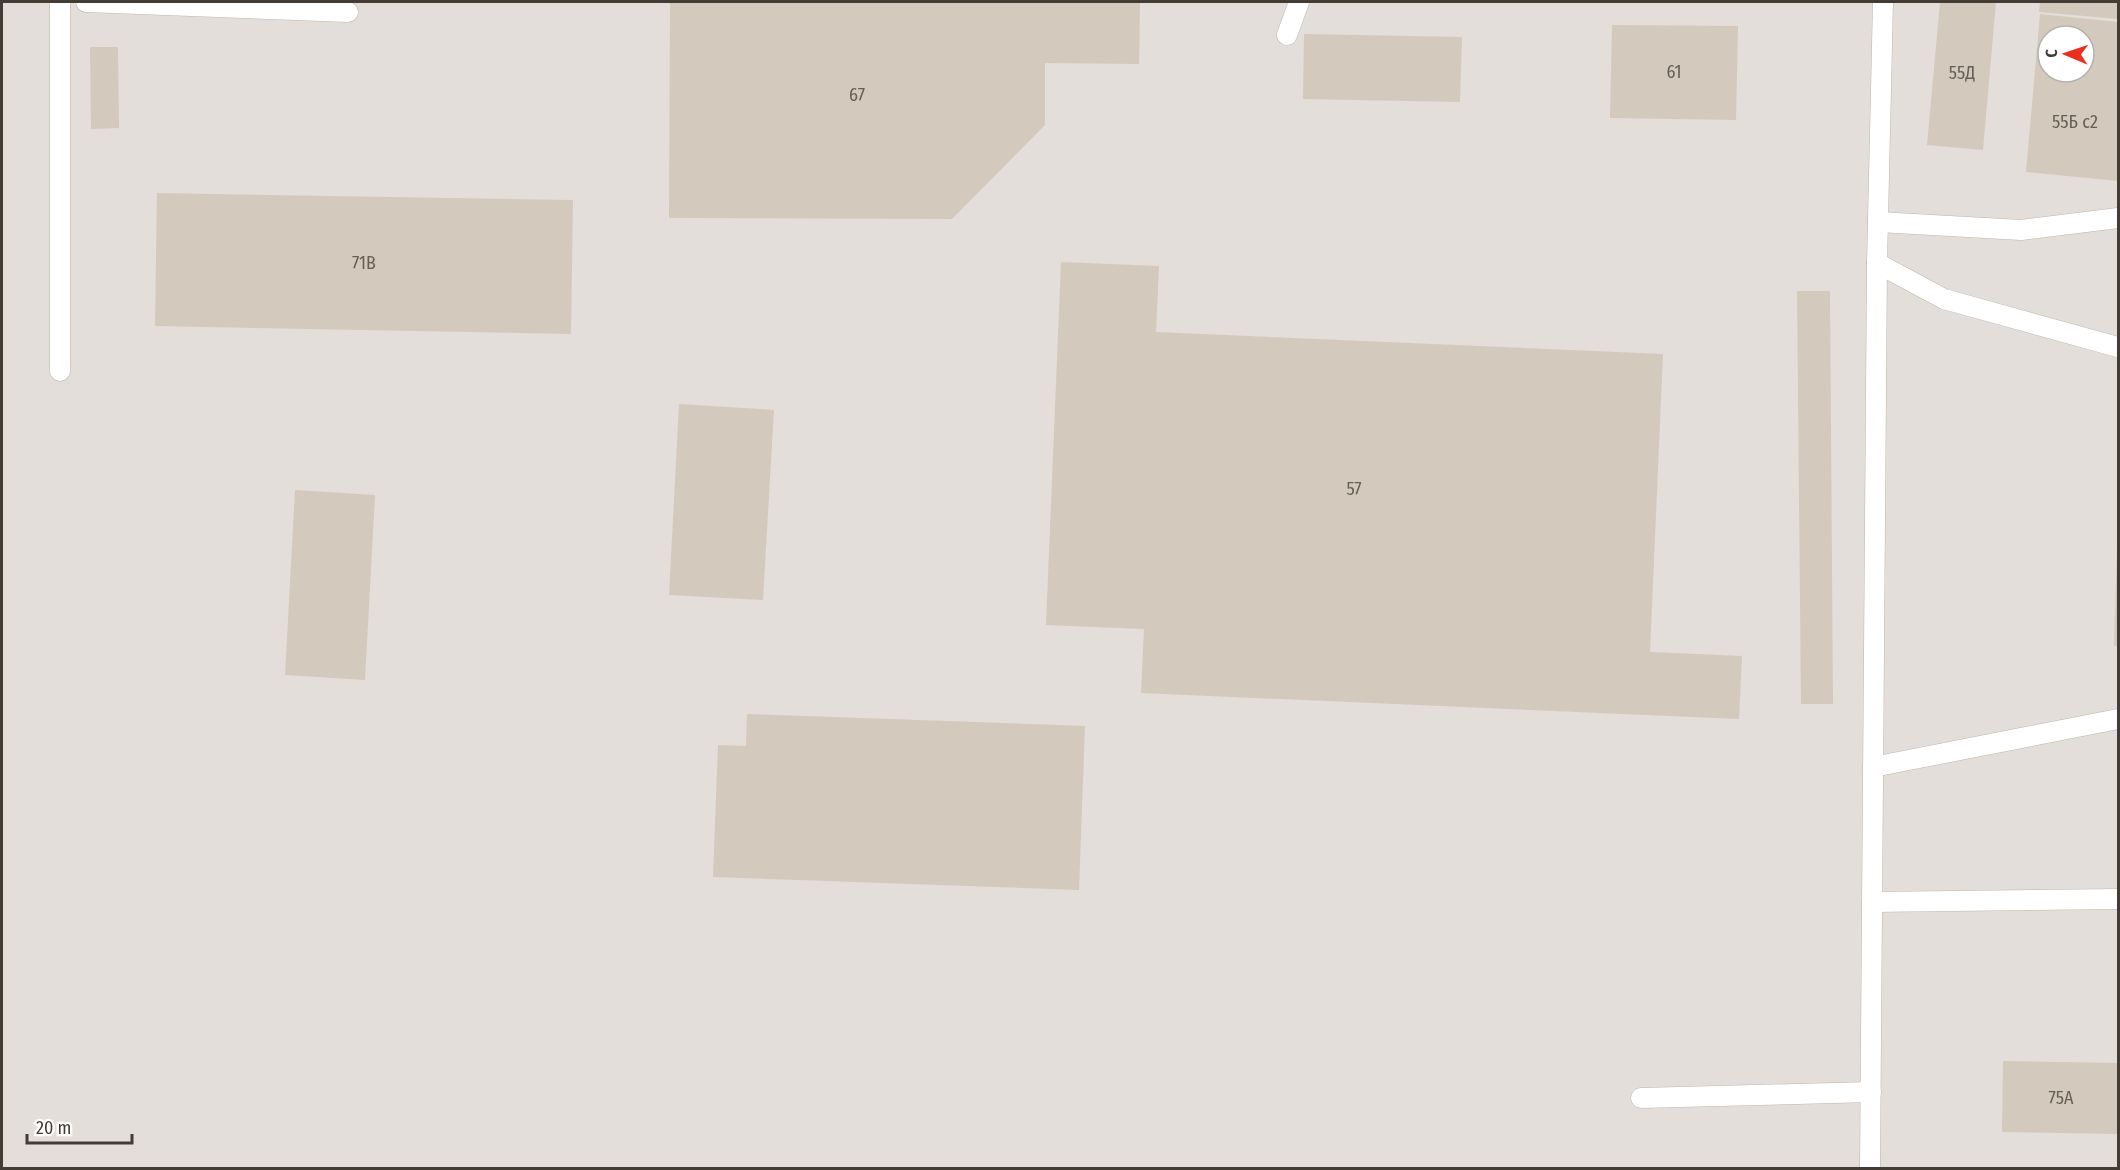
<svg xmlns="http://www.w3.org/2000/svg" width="2120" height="1170" viewBox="0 0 2120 1170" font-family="'Fira Sans Condensed',sans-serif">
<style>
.industrial{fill:#e3ded9;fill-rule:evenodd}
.building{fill:#d4c9bd;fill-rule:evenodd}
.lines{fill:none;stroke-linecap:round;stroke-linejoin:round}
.lane-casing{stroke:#beb6aa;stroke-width:21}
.lane{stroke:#fff;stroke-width:20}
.labels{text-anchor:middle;stroke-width:4.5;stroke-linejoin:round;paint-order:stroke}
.number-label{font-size:18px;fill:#665f56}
</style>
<rect width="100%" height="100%" fill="#f1ece4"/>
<path class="industrial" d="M2,2H2118V1168H2ZM2048,36H2084V72H2048Z"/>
<g class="building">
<polygon points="670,2 1140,2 1139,64 1045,63 1045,125 952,219 669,218"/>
<polygon points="1940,2 1996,2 1983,150 1927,145"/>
<polygon points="2040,2 2118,2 2118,19 2039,12"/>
<path d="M2040,14L2118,22V181L2026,172ZM2048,36H2084V72H2048Z"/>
<polygon points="1612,25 1738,26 1736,120 1610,118"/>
<polygon points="1304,34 1462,37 1460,102 1303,99"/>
<polygon points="90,47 118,47 119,128 91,129"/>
<polygon points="157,193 573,200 571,334 155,326"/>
<polygon points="1061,262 1159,266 1156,332 1663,354 1650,652 1742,656 1739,719 1141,693 1144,629 1046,625"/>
<polygon points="1797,291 1830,291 1833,704 1801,704"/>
<polygon points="679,404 774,410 763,600 669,595"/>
<polygon points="295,490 375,495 365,680 285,675"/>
<polygon points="2117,546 2118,547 2118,646 2114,646"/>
<polygon points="747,714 1085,726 1079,890 713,877 718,745 746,746"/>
<polygon points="2003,1061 2118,1063 2118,1134 2002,1132"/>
</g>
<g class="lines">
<defs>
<g id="lane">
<polyline points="60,2 60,371"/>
<polyline points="86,2 348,12"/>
<polyline points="1287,35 1299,2"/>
<polyline points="1878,222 2021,230 2118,218"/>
<polyline points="1877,263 1944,299 2118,347"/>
<polyline points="1873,767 2118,719"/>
<polyline points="1872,902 2118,899"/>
<polyline points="1641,1098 1871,1092"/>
<polyline points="1870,1168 1877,263 1883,2"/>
</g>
</defs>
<use href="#lane" class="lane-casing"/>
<use href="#lane" class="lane"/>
</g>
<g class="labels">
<g class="number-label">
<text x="1674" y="78">61</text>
<text x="1962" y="79">55Д</text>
<text x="857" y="101">67</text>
<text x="2075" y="128">55Б с2</text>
<text x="364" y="269">71В</text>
<text x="1354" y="495">57</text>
<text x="2061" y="1104">75А</text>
</g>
</g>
<rect width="2120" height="1170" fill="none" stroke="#423c34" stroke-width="6"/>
<g transform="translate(2066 54) rotate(272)"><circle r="28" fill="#ffffff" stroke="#b3b1ae" stroke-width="1.5"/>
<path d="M0-4.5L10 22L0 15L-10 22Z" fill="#ec2e20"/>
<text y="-9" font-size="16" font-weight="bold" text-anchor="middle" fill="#423c34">С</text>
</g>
<path d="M27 1134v9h105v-9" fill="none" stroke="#423c34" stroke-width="3"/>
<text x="36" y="1134" font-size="18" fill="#423c34" stroke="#ffffff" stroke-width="4.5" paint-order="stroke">20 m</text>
</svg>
